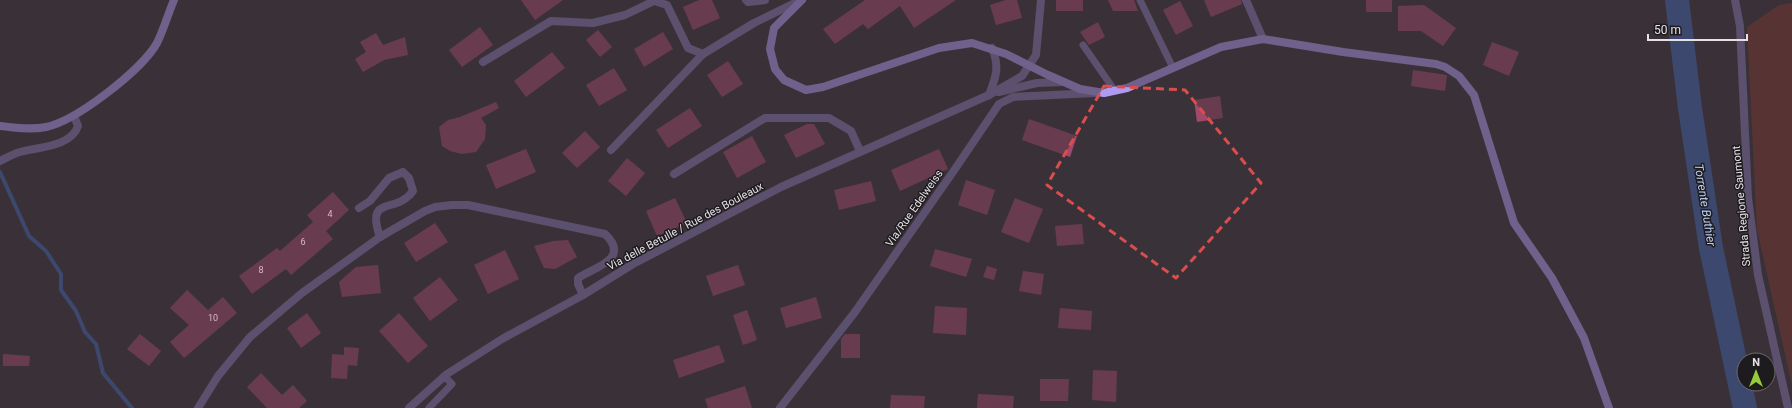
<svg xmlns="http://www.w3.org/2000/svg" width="1792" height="408" viewBox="0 0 1792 408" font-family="Roboto,sans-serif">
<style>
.green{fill:#7b392e}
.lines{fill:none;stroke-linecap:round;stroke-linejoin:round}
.stream{stroke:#3e64ad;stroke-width:4}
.river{stroke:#3e64ad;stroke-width:24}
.building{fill:#a24869}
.lane{stroke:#8376ad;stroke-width:7}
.street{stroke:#8376ad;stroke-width:8}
.secondary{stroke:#af9af1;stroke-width:8}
.marked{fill:none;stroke:#d94d4e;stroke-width:3;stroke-dasharray:8 5;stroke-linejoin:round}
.labels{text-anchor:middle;stroke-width:3;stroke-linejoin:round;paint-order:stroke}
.number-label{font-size:9px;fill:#d5bbc7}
.street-label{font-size:11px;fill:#e6e1e6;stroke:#1e1b1e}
.water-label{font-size:12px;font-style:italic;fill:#bad0f9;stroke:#1e1b1e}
</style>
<rect width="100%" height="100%" fill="#3a3239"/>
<polygon class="green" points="1792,3 1792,385 1757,229 1747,27 1779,5"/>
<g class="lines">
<polyline class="stream" points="0,172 29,236 46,251 61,274 61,290 76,311 85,332 96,344 103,373 132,408"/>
<polyline class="river" points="1677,0 1690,108 1711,248 1745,408"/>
</g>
<g class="building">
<polygon points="521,0 563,0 535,20"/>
<polygon points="699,0 712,0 720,18 693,30 683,7"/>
<polygon points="865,0 956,0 914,28 900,6 868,29 863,24 835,44 823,29"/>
<polygon points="1006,0 1017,0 1022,18 996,25 990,5"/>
<rect x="1056" y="0" width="27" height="11"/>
<polygon points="1108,0 1134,0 1138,11 1113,11"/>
<polygon points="1204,0 1241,0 1242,4 1211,17"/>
<rect x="1366" y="0" width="26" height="12"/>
<polygon points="1180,1 1193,26 1176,35 1163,10"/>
<polygon points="1424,5 1456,28 1443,46 1421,31 1398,31 1398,6"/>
<polygon points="1098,22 1105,37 1089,45 1080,32"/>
<polygon points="480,27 493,45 462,67 449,50"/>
<polygon points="598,30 612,47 600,57 586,40"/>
<polygon points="663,32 673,49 644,67 634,49"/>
<polygon points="376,33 383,45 405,37 408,55 384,60 363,72 355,59 366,52 360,42"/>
<polygon points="1492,42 1519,52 1509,76 1483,65"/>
<polygon points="552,52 565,68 526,97 514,81"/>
<polygon points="728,61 743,84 722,97 707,75"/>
<polygon points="614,68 627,90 599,106 586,85"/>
<polygon points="1413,70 1447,75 1445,91 1411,86"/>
<polygon points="1220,96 1223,118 1197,122 1194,100"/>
<polygon points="496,102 499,108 481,118 486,125 485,139 476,152 462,154 450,151 442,146 439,127 448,120 460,117"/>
<polygon points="690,108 702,126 668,148 656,130"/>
<polygon points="1029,119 1077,136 1070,157 1022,140"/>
<polygon points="807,124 814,124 825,144 796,158 784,135"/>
<polygon points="585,131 600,147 577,168 562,153"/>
<polygon points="752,136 766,162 737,178 723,152"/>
<polygon points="526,149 536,172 496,189 486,165"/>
<polygon points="939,149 948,169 900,191 891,170"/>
<polygon points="627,158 645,173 626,196 608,181"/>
<polygon points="966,180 995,190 987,215 958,205"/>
<polygon points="871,181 876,201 839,210 834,190"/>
<polygon points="333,192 349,210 326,231 333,239 291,275 286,269 252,294 239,276 277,248 280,251 313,222 307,215"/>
<polygon points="675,198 687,223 657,236 646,211"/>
<polygon points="1015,198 1043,209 1029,243 1001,232"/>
<polygon points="435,223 448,242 416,262 404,243"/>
<polygon points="1082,224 1084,244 1057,246 1055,226"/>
<polygon points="568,240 577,257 555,269 544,268 534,246 553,241"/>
<polygon points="935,249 972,259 966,277 930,266"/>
<polygon points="505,250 519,279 488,294 474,265"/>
<polygon points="378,265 381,293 342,297 339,282 356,267"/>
<polygon points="738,265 745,285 713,296 706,276"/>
<polygon points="987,266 997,269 994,280 983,277"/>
<polygon points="1023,271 1044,274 1041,295 1019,291"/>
<polygon points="440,277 458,300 430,321 413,298"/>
<polygon points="187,290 208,310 223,297 237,313 184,358 170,342 189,325 170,308"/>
<polygon points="816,297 822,318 786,328 780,308"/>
<polygon points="935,306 967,308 966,335 933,333"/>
<polygon points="1060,308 1092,311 1091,330 1058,328"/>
<polygon points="747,310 757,340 743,345 733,315"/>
<polygon points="307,313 321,333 301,348 287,328"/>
<polygon points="399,313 428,346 408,363 379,331"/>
<polygon points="140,334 161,351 149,366 127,349"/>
<polygon points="845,334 860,334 860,358 841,358 841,339"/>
<polygon points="719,345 725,362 679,378 673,360"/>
<polygon points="344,347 359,348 357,366 348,365 347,379 331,378 332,354 344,355"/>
<polygon points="3,354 30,356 29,366 3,366"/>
<polygon points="1093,370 1117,371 1116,402 1092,400"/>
<polygon points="261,373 282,395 293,385 307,401 299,408 267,408 247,387"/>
<polygon points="1040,379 1069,379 1068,401 1040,401"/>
<polygon points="745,386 752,408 708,408 705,399"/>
<polygon points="978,394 1014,396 1013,408 977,408"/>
<polygon points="891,395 925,396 924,408 890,408"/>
</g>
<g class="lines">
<g class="lane">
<polyline points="1140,0 1173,68"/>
<polyline points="1083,45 1115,91"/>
<polyline points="429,408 452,384 444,376"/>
</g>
<g class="street">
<polyline points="746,0 748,2 765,0"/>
<polyline points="1246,0 1263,39"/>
<polyline points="1735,0 1740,26 1748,198 1758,275 1788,408"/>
<polyline points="483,62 551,21 593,23 625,15 654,1 667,5 688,48 703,54"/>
<polyline points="999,92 1037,83 1063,82"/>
<path d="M989,95C996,77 1000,67 992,48"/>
<polyline points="611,150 703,54 754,23 799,1"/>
<path d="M0,161C6,158 13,154 20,152C38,147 71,147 78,126L74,116"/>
<polyline points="674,174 765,118 829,118 851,131 860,151"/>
<path d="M359,208L370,201L389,178L403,172L409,178L413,191C396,215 365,194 380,237"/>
<path d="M198,408L218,376L250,337L302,293L380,237L425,211L435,207L452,205H468L605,234C631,259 595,267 578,278V284L583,295"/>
<polyline points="409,408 447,374 502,339 583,295 633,264 781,187 989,95 1022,76 1036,55 1041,0"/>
<polyline points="780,408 855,312 955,169 999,104 1013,97 1095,93"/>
</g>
<g class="secondary">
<polyline points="802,0 774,28 770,49 775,69 784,80 806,90 823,87 939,48 972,43 1006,54 1048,75 1080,89 1104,93 1127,88 1221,47 1263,39 1343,52 1436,64 1445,67 1459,76 1474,95 1514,223 1552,278 1584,338 1609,408"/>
<path d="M0,126C15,128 31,130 46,127C76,121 142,70 157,43C164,29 168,14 174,0"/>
</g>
</g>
<path d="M0 0H1792V408H0ZM1104,86L1185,90L1261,183L1176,278L1047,185Z" fill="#3a3239" fill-opacity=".55" fill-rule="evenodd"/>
<path class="marked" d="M1104,86L1185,90L1261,183L1176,278L1047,185Z"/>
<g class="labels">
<g class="number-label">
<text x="330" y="217">4</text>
<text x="303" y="245">6</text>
<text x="261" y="273">8</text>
<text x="213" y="321">10</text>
</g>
<g class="street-label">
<text transform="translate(1741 206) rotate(-95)" y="4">Strada Regione Saumont</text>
<text transform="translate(914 208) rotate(-55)" y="4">Via/Rue Edelweiss</text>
<text transform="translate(685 226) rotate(-28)" y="4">Via delle Betulle / Rue des Bouleaux</text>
</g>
<g class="water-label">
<text transform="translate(1705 205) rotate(81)" y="4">Torrente Buthier</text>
</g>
</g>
<g transform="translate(1756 372)"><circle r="19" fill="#1e1b1e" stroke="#6e6a6e"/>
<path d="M0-3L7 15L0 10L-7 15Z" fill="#95cc3a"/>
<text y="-6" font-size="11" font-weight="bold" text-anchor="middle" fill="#e6e1e6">N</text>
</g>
<path d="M1648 34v6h99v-6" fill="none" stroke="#e6e1e6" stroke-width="2"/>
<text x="1654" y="34" font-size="12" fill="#e6e1e6" stroke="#1e1b1e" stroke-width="3" paint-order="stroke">50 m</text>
</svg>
